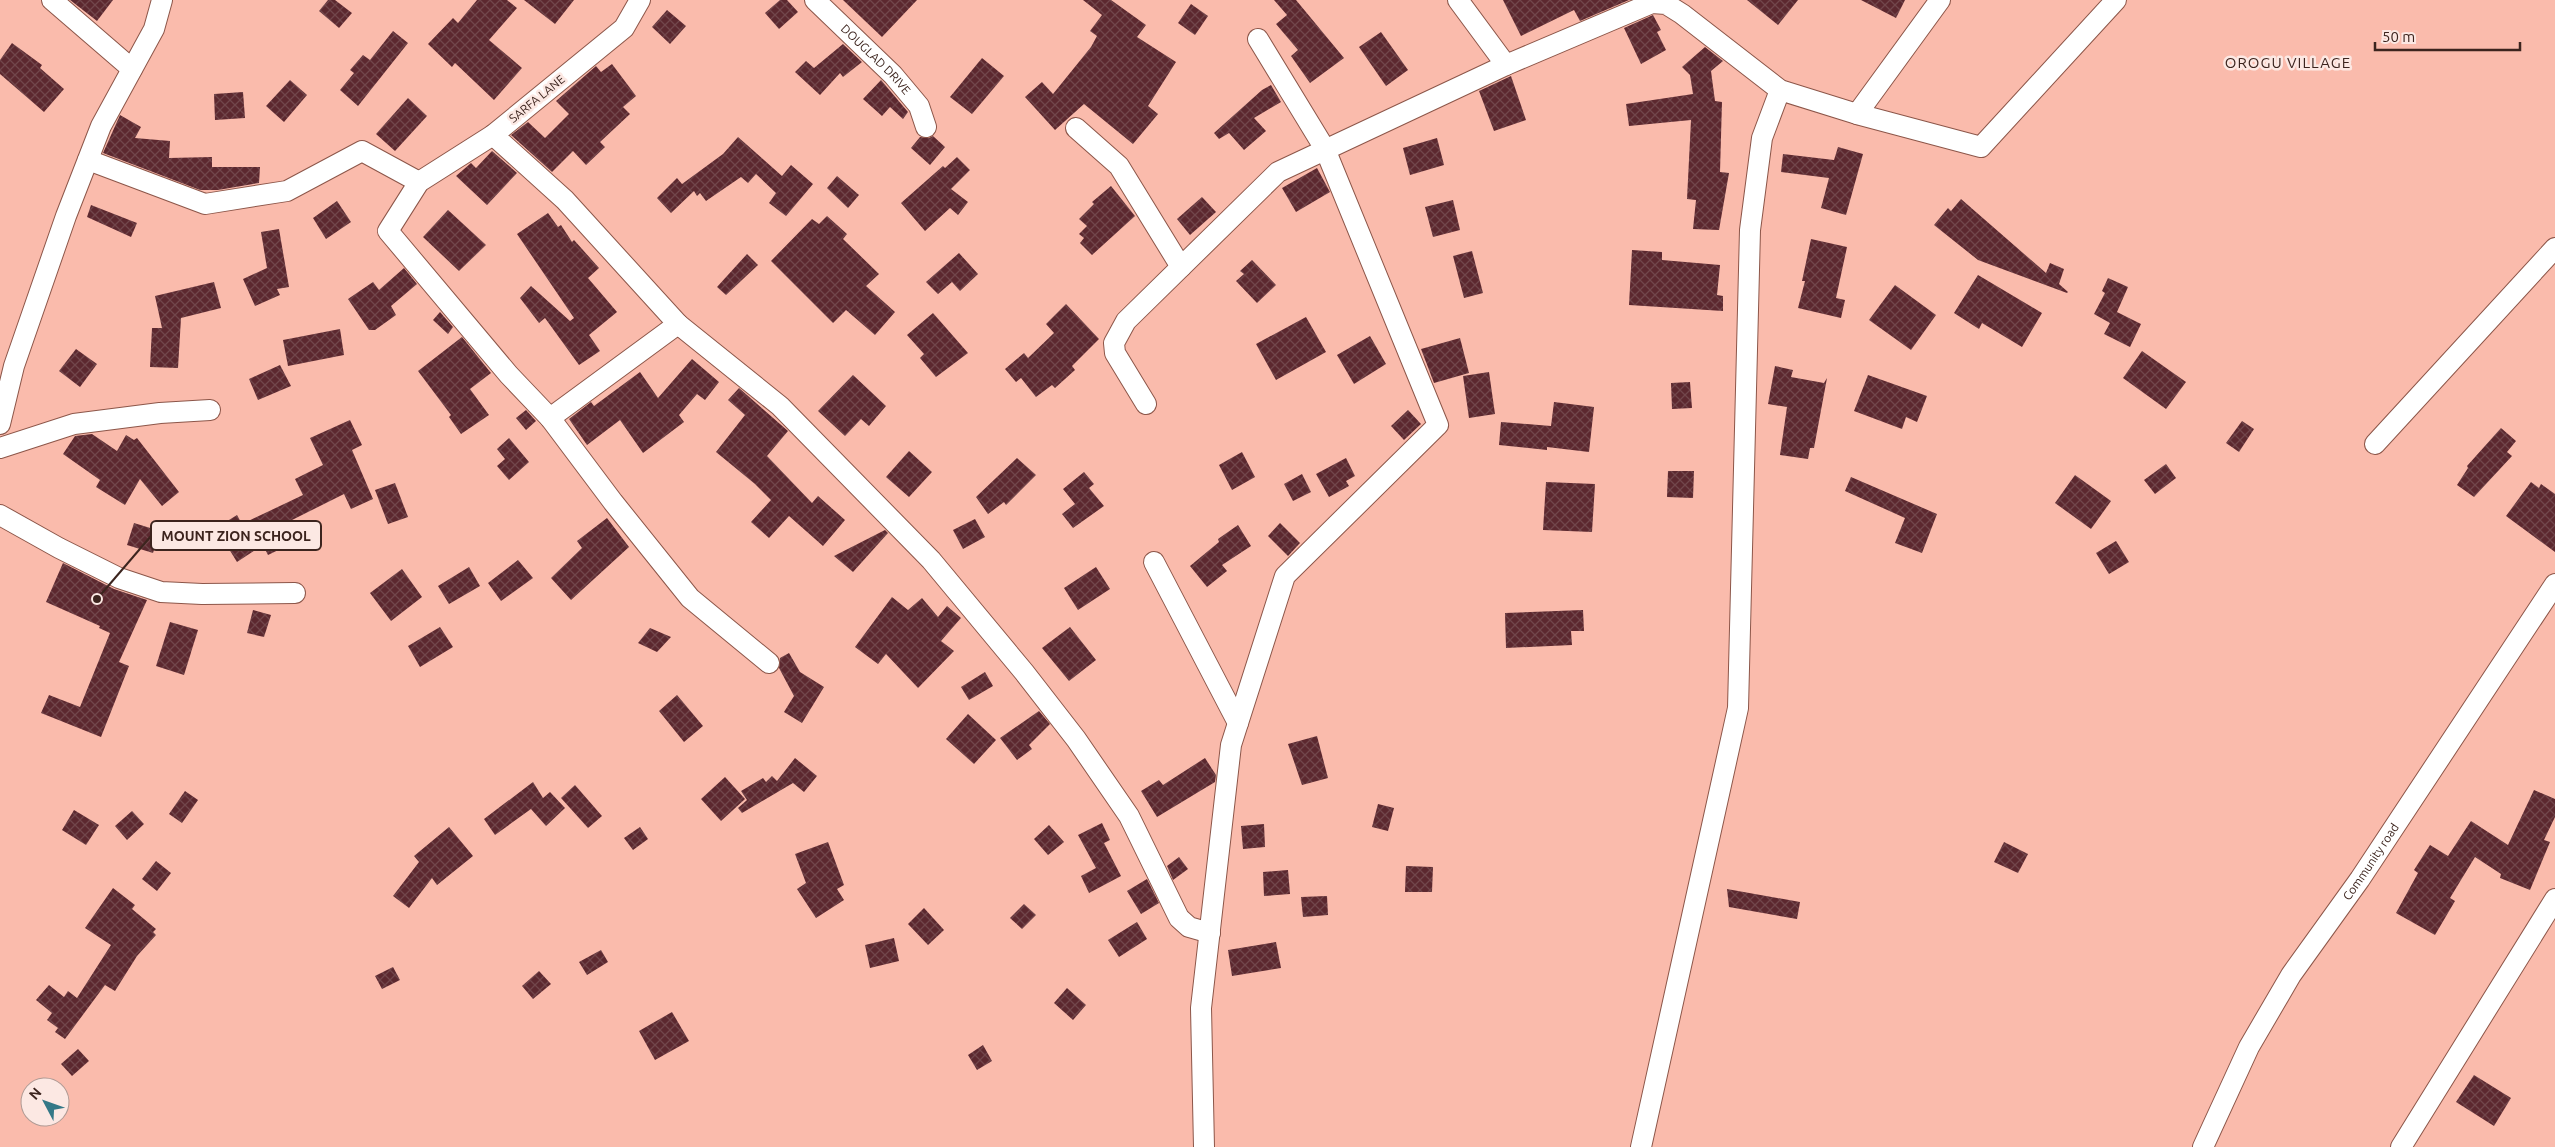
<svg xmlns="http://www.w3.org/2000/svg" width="2555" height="1147" viewBox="0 0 2555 1147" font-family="Ubuntu,sans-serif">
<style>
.building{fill:url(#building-cross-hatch)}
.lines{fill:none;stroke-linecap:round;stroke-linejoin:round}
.minor-casing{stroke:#8c5649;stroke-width:22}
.minor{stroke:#fff;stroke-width:20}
.labels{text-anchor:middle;stroke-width:5;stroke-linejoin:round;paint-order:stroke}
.street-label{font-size:12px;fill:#3c241e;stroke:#fce8e3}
.quarter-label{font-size:15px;letter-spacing:1px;fill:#3c241e;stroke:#fce8e3}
.leader{fill:none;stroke:#3c241e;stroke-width:2}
.callout-dot{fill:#3c241e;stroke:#fce8e3;stroke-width:2}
.callout{fill:#fce8e3;stroke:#3c241e;stroke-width:2}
.callout-label{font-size:14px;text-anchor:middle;font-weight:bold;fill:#3c241e}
</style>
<defs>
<pattern id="building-cross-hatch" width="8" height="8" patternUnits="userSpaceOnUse" patternTransform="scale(1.25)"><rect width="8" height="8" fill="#5c282f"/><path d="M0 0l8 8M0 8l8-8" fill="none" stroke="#71464b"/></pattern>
</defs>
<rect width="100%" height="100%" fill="#fabbac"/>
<g class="building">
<polygon points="70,0 113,0 97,21"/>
<polygon points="328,0 335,0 352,13 339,28 319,11"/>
<polygon points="477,0 507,0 517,8 489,40 522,68 494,100 455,63 452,67 428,44 453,18 458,23"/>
<polygon points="524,0 574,0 555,24"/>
<polygon points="780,0 787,0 798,12 779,29 765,13"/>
<polygon points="843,0 917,0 882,37"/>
<polygon points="1083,0 1111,0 1146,25 1137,37 1176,62 1148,106 1158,114 1133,144 1084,104 1055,130 1025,97 1042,82 1053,94 1091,47 1097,36 1090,31 1102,15"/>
<polygon points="1274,0 1296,0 1344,58 1310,83 1291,56 1298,50 1276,24 1287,15"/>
<polygon points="1503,0 1629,0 1580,21 1574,10 1521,36"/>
<polygon points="1747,0 1798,0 1778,25"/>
<polygon points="1861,0 1905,0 1896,18"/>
<polygon points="1191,4 1208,16 1195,35 1178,23"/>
<polygon points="667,10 686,26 670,44 652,27"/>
<polygon points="1653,15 1661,30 1657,32 1666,50 1641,64 1624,28"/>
<polygon points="393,31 408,43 358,106 340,90 354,73 350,70 363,55 370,60"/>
<polygon points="1381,32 1408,70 1386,86 1359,47"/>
<polygon points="12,43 42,65 40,68 64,89 44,112 0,74 0,60"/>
<polygon points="843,44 862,62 843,77 840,73 820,95 795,72 806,61 814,68"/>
<polygon points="1705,47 1723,61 1711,71 1715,101 1722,102 1720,172 1729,173 1719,230 1693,229 1696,200 1687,199 1691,120 1629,126 1626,104 1693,94 1690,75 1682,67"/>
<polygon points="982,58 1004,76 972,114 950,97"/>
<polygon points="612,64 636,96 623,107 630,114 600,142 605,147 586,165 573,151 552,172 511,135 528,122 545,138 569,114 556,101 596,66 601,72"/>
<polygon points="1511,76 1526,120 1494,131 1479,91"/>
<polygon points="290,80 307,95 284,122 266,106"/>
<polygon points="881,80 908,112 903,119 890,107 882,116 863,99"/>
<polygon points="1271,85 1281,102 1254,118 1266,131 1244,150 1229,133 1219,139 1214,133 1262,90"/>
<polygon points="243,92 245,118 215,120 214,94"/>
<polygon points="408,98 427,116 395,151 376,134"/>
<polygon points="120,115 141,127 135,138 170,141 169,158 212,157 212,167 260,167 259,183 218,190 200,190 103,153"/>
<polygon points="933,136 945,147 930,165 911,148 920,137 929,138"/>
<polygon points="738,137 782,176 791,165 813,184 786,216 769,203 776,193 756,174 748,183 741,177 706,201 700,193 697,196 694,191 671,213 657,198 677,178 682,184 723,154"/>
<polygon points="1437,138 1444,165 1410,175 1403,148"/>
<polygon points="1838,147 1863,154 1846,215 1821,208 1829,178 1781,172 1783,154 1834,160"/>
<polygon points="492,151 517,173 487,205 456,176 471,163 476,168"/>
<polygon points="957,157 970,170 951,189 968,202 958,215 950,208 925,231 901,203 943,166 945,168"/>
<polygon points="1317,168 1330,192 1296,212 1282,188"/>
<polygon points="837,176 859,195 848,208 827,188"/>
<polygon points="1111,186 1135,216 1092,255 1080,243 1084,238 1079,234 1087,226 1079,219 1094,204 1092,202"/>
<polygon points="1202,197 1216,212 1190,235 1177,219"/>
<polygon points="1961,199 2046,273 2050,263 2064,269 2059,284 2068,292 2067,293 1978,260 1934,225 1948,208 1951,211"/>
<polygon points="1453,200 1460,230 1433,237 1425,207"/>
<polygon points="337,201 351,222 326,239 313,218"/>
<polygon points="91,205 137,223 131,237 87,217"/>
<polygon points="448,210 486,245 459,271 423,237"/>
<polygon points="548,213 558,227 561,225 572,242 574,240 599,268 588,278 617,312 589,335 600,351 579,365 545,318 539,323 520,298 531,286 570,321 574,318 517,234"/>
<polygon points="827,216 847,234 843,239 879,274 866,286 895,312 875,335 846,310 833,323 771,261 812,219 819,224"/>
<polygon points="279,229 289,287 277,289 280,295 255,306 243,279 267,268 261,232"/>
<polygon points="1811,239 1847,247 1836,298 1845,300 1841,318 1798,308 1805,281 1802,281"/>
<polygon points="1632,250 1662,252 1662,260 1720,265 1717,295 1723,296 1723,311 1629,305"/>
<polygon points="1472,251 1483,293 1464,298 1453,256"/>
<polygon points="959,253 978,274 960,291 952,282 938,294 926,282"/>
<polygon points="747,254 758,265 726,295 717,287"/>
<polygon points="1252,260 1276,285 1257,303 1236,281 1244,274 1240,271"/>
<polygon points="404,268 417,284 391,306 396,315 375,330 369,330 348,299 373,282 379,290"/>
<polygon points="1978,275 2042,313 2022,347 1982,323 1979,329 1954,313"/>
<polygon points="2108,278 2128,287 2117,312 2141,324 2130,347 2104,334 2110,323 2094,314 2105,293 2102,291"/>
<polygon points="214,282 221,308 181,318 178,368 150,367 152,328 162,328 155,296"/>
<polygon points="1895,285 1936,315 1911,350 1869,320"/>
<polygon points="1066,304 1099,339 1072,366 1075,370 1055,388 1052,385 1036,397 1021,378 1016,382 1005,369 1024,353 1028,358 1054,333 1046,324"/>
<polygon points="440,312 453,327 448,334 433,320"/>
<polygon points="933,313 968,353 936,377 920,358 924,354 907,335"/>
<polygon points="1306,317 1326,352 1276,380 1256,344"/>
<polygon points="340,329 344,355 288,366 283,340"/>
<polygon points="1370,336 1386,364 1354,384 1337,355"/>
<polygon points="462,337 491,373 470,389 489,415 461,434 449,417 451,415 418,371"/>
<polygon points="1460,338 1469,373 1434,383 1421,349"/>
<polygon points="76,349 97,364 80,387 59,371"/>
<polygon points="2142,351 2186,382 2166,409 2123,378"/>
<polygon points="692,359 719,382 705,400 697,394 679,415 684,422 643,453 620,420 587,445 569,419 591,402 594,406 640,372 658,398"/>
<polygon points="280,365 291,386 258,400 249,379"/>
<polygon points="1775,366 1793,370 1791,377 1824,383 1827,378 1814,448 1810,448 1808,459 1780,455 1787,407 1768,404"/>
<polygon points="1489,372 1495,414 1469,418 1463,376"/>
<polygon points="853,375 886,406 869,426 861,419 845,436 818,411"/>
<polygon points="1868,375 1927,396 1917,422 1906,417 1902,429 1854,411"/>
<polygon points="1690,382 1692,408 1672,409 1671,383"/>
<polygon points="739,388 788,431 767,456 812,503 818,496 845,520 823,546 789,516 769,538 751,522 771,500 755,484 716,452 745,415 728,400"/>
<polygon points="1554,402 1594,407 1589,452 1547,447 1547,450 1499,445 1501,422 1551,426"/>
<polygon points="526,410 536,421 526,430 516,418"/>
<polygon points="1408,410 1421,424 1404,440 1391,426"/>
<polygon points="350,420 362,445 352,450 373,499 351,509 344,494 292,520 301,539 268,555 263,545 237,562 216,528 237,515 242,524 303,495 295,479 323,465 310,438"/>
<polygon points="2242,421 2254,429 2239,452 2226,443"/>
<polygon points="2501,428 2516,441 2507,452 2512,456 2474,497 2457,485 2468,468 2467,466"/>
<polygon points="92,434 117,451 126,435 134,440 137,438 179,492 162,506 140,479 125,505 96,487 100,480 63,454 75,436"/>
<polygon points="509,438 529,462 509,480 497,466 505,459 497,449"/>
<polygon points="909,451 932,472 909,497 886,477"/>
<polygon points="1242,452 1255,477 1232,490 1219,465"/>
<polygon points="1017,458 1036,475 1006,505 1004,502 988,514 976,497"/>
<polygon points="1346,458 1355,476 1346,481 1349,486 1329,497 1316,474"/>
<polygon points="2166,464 2176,478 2155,494 2144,480"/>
<polygon points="1668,471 1694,471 1693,498 1667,497"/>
<polygon points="1084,472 1094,484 1089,488 1104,506 1073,528 1062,514 1075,504 1063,489"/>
<polygon points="1302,474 1311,492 1293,501 1284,484"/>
<polygon points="2075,475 2111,501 2091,529 2055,503"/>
<polygon points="1851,477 1937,514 1922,553 1895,543 1905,518 1845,491"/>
<polygon points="1546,482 1595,484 1592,532 1543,530"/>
<polygon points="2531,482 2539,488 2541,484 2555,494 2555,552 2506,516"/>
<polygon points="395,483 408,517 388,524 375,490"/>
<polygon points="607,518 629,547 571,600 551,578 582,548 577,541"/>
<polygon points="975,519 985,537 963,549 953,530"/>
<polygon points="134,523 160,531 153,553 127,545"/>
<polygon points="1280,523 1300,543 1288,556 1268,536"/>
<polygon points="1238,525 1251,546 1222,565 1227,571 1207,587 1190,566 1219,542 1218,539"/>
<polygon points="885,530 888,533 853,572 834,556"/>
<polygon points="2116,541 2129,562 2109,574 2096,553"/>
<polygon points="518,560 533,578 501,601 488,583"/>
<polygon points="63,563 114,589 147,600 119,662 129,666 101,737 41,713 49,695 80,707 110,633 99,628 100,626 46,602"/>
<polygon points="469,567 480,586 449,604 438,586"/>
<polygon points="1096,567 1110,589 1078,610 1064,588"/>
<polygon points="402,569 422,597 391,621 370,593"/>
<polygon points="892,597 908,610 922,598 938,617 947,606 961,618 941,641 954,651 918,688 886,654 878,664 855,647"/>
<polygon points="253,610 271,615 264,637 247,633"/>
<polygon points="1583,610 1584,631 1571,631 1572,645 1506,648 1505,613"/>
<polygon points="170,622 198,630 184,675 156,666"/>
<polygon points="440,627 453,647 420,667 408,646"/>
<polygon points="1070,627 1096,660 1069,681 1042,648"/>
<polygon points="650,628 671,637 657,652 638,643"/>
<polygon points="789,653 800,672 824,687 802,723 784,712 794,696 779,668 780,658"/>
<polygon points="985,672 993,686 969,700 961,687"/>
<polygon points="677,695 703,726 684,742 659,711"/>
<polygon points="1039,711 1050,724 1029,745 1032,749 1017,760 1000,738"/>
<polygon points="968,714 996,740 974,764 946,739"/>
<polygon points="1317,736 1328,778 1302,785 1288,744"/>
<polygon points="795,758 817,776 804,792 793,783 742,813 738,808 747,800 741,791 763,778 766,782 772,776 777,781"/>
<polygon points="1205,758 1216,775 1215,782 1157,817 1141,791 1159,780 1163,785"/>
<polygon points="725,777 745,799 721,821 701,799"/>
<polygon points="533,782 543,798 550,792 565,808 546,826 531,809 495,835 484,819"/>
<polygon points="575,785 602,816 588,828 561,798"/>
<polygon points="2534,790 2555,799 2555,817 2544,840 2550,842 2530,890 2500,878 2501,874 2475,857 2450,898 2455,901 2435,935 2396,913 2418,873 2414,870 2430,845 2448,856 2471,821 2508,845"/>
<polygon points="185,791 198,800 182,823 169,814"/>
<polygon points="1378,804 1394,808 1388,831 1372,827"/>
<polygon points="74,810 99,825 86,845 62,830"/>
<polygon points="132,811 144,824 127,840 115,826"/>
<polygon points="1102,823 1110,840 1104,843 1121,876 1089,893 1081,876 1096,868 1078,835"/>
<polygon points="1264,824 1265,847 1243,849 1241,826"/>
<polygon points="1049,825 1064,842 1048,855 1034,839"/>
<polygon points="449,827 473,856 437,885 432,878 409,908 393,896 419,862 414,856"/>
<polygon points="640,827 648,839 633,850 624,838"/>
<polygon points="828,842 844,885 837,889 844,900 816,918 797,889 806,883 795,854"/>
<polygon points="2004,842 2028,854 2018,873 1994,862"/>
<polygon points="1179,857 1188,869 1173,880 1167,866"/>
<polygon points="156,861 171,873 157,891 142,879"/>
<polygon points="1406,866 1433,867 1432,892 1405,892"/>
<polygon points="1288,870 1290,894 1264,896 1263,872"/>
<polygon points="1147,879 1159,903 1141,914 1127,891"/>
<polygon points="113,888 135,905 132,909 156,929 153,932 156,935 137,956 115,991 105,985 65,1039 55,1032 58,1028 47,1020 52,1013 36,1000 49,985 64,997 68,991 77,998 111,945 85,928"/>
<polygon points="1727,889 1800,902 1797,919 1729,907"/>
<polygon points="1327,896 1328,915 1303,917 1301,897"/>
<polygon points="1024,904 1036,915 1022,929 1010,918"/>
<polygon points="924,908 944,930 928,945 908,924"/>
<polygon points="1137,922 1147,939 1119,957 1108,940"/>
<polygon points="894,938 899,961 870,968 865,945"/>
<polygon points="1276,942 1281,968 1232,976 1228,950"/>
<polygon points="601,950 608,962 587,975 579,962"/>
<polygon points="393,967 400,980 382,989 375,976"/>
<polygon points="539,971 551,984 533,999 522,986"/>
<polygon points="1067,988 1086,1005 1073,1020 1054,1003"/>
<polygon points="672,1012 689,1041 655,1060 639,1031"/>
<polygon points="983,1045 992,1061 977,1070 968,1055"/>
<polygon points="78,1049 89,1061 72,1076 61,1064"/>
<polygon points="2474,1075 2511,1098 2494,1126 2456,1102"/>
</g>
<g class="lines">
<defs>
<g id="minor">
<polyline points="52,0 132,69"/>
<polyline points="640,0 624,28 493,135 419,182 388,231 509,375 550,418 613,502 690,598 769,663"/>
<path id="s1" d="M815,0L893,75L919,106L926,127"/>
<polyline points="1458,0 1506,65"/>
<polyline points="1857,114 1981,147 2116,0"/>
<polyline points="1076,128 1119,166 1181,267"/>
<polyline points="493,135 565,200 678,324"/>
<polyline points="88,160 205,204 287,191 362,151 419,182"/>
<polyline points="1146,404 1115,353 1114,343 1126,321 1278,172 1506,65 1652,3 1666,4 1682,14 1780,90 1857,114 1940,0"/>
<polyline points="550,418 678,324 780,406 931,560 1024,672 1076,739 1129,816 1179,918 1189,927 1210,933"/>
<polyline points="0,424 14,366 66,216 101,126 154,29 162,0"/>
<polyline points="2375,444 2555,248"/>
<polyline points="0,448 74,424 160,413 210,410"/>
<polyline points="0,515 59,548 119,578 161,592 202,594 295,593"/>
<polyline points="1154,562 1238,723"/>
<polyline points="1204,1147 1201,1008 1231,745 1285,576 1438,425 1325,149 1258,39"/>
<polyline points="1641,1147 1738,708 1750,230 1762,138 1780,90"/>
<path id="s2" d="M2203,1147L2249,1047L2291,975L2360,879L2555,584"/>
<polyline points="2401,1147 2555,899"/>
</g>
</defs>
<use href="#minor" class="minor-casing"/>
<use href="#minor" class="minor"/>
</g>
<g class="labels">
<g class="street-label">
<text dy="4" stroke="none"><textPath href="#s1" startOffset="85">DOUGLAD DRIVE</textPath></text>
<text transform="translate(537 99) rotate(-39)" y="4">SARFA LANE</text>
<text dy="4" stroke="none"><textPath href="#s2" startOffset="332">Community road</textPath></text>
</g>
<g class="quarter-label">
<text x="2288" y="68">OROGU VILLAGE</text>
</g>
</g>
<path class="leader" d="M97 599L151 536"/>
<circle class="callout-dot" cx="97" cy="599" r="5"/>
<rect class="callout" x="151" y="521" width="170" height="29" rx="5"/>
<g class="callout-label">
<text x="236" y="541">MOUNT ZION SCHOOL</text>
</g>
<g transform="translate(45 1102) rotate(311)"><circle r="24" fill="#fce8e3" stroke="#af9a94"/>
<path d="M0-4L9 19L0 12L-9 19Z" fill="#347887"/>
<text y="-8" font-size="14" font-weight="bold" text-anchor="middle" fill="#3c241e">N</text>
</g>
<path d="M2375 42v8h145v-8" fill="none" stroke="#3c241e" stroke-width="2.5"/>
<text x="2382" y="42" font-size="15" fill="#3c241e" stroke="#fce8e3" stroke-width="4" paint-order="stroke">50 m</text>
</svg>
